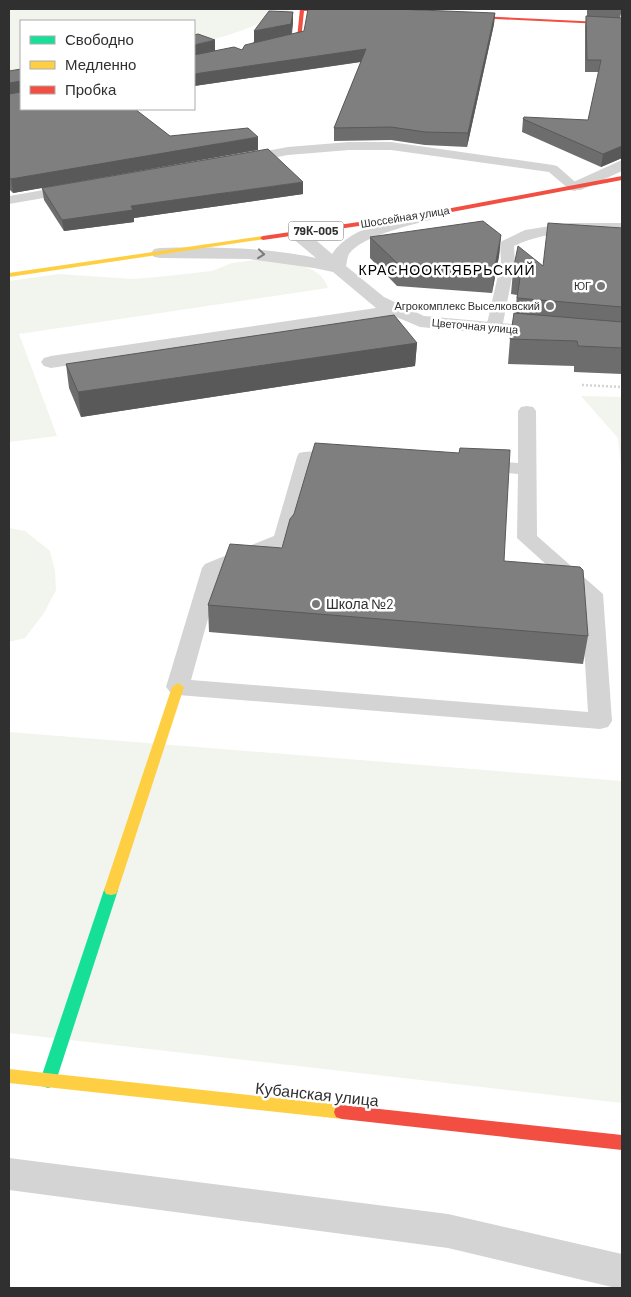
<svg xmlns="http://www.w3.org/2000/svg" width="631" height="1297" viewBox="0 0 631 1297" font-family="Barlow,sans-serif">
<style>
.green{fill:#f2f5ed}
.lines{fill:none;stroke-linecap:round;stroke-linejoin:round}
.path{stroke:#d4d4d4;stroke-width:2.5;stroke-dasharray:2 2;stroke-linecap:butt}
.lane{fill:#d4d4d4;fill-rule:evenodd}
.street{fill:#d4d4d4;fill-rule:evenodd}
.fast{fill:#16e098;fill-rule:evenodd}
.slow{fill:#ffcf43;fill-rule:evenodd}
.jam{fill:#f24e42;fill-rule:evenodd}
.wall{fill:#6d6d6d}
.shaded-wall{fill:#595959}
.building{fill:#7f7f7f;stroke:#595959}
.oneway{stroke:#7a7a7a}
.poi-dot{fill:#787878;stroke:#fff;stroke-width:2}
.labels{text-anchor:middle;stroke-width:5;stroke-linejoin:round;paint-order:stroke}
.far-street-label{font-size:11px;fill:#303030;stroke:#fff}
.far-poi-label{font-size:11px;fill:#303030;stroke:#fff;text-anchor:end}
.shield{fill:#fff;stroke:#6e6e6e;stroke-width:1}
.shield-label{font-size:12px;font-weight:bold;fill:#303030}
.far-quarter-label{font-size:14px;letter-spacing:1px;fill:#000;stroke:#fff}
.poi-label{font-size:14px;fill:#303030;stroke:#fff;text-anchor:start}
.near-street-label{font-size:16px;fill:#303030;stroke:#fff}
</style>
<rect width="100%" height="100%" fill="#fff"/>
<g class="green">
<path d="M9,9H292C260,23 229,38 194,43V21H21V74L9,77Z"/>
<path d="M257,260C279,262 320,261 328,288L19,334L57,436L9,442V281L59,274L132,279L158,277L212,271L232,263Z"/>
<polygon points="581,396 622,397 622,476 618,438"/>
<polygon points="9,528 25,531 50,551 55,571 56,590 44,613 25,638 9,642"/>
<polygon points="9,732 622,781 622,1103 9,1033"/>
</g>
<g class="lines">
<polyline class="path" points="582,385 622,387"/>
<g class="lane">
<polygon points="349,142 391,142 553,165 557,166 581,187 575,191 570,190 549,172 391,150 349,150 288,155 245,163 239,159 245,155 288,147"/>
<polygon points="73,185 79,189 78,192 9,204 9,196"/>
<path d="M570,223H622V231C584,232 550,229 514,246L515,262L502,328L500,331H488L486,328L501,262L500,244L502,241L525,230Z"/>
<path d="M527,406L533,407L536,411L537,536L603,594L612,721L608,727L600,729L178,695L170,692L166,687L202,568L205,564L274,536L297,457L299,453C313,450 333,452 347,455L349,459L347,463L340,465L314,463L293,539L290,543L221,572L191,680L588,712L581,596L517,538L518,474L473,470L471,466L473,462L480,460L518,463V411L521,407Z"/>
<polygon points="9,1158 448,1214 622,1254 622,1288 616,1288 448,1248 9,1190"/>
</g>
<g class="street">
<polygon points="622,160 622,171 581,190 569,190 567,187 569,184"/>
<path d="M435,209L441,211L443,214L441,217C419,223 362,235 349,254C347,258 347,262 346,266L384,297L424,316L622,334V346L420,327L394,316L51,368L44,366L41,362L44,358L51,356L376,308L333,272L314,268L249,259L160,258L154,257L151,253L154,249L160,248C212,247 264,247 316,258L291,237L289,233L291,229H303L332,254C351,225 403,217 435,209Z"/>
</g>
<polygon class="fast" points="111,885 116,886 118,890 56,1081 54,1086 48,1088 42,1086 40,1081 104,890 106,886"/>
<g class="slow">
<polygon points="263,236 266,238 265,239 9,277 9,273"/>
<polygon points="178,683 184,687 118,890 116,894 111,895 106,894 104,890 172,687"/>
<polygon points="9,1069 342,1105 348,1107 350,1112 348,1117 342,1119 9,1083"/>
</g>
<g class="jam">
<polygon points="300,9 348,12 304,11 301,40 194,63 194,60 297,38"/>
<polygon points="456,15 622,23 622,25 454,17"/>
<polygon points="622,176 622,180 441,214 263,240 260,238 263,236 441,210"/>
<polygon points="342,1105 622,1135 622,1150 342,1119 336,1117 334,1112 336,1107"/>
</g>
</g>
<g class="wall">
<polygon points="587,9 622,9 620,18 622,27 622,158 601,167 522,132 523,119 588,120 599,72 585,72 585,27 586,16 587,16"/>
<polygon points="293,12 293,23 292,34 495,13 494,24 467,147 425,145 391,140 334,141 334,128 361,62 194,86 215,40 215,51 242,50 254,42 254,31"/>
<polygon points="9,71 170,136 258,150 13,193 9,189"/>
<polygon points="42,188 303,194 134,218 134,222 64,231 44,200"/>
<polygon points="622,228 622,374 574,372 574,366 508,364 510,339 515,313 517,295 511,294 513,271 543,266"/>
<polygon points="501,235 499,256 492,293 397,286 370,258 370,237"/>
<polygon points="417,343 415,366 81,417 69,388 66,364"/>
<polygon points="459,453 504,561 588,636 583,664 209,632 208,605 282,548"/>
</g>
<g class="shaded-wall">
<polygon points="293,12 293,23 291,35 254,43 254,31"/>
<polygon points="495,13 494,24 467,147 468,133"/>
<polygon points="215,40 215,52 194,57 194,45"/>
<polygon points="366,49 366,61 194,86 194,74"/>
<polygon points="21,81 21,94 9,96 9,83"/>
<polygon points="258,137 258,150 13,193 11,179"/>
<polygon points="622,146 622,158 601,167 603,154"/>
<polygon points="303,182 303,194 134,218 134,222 64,231 62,220 131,206"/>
<polygon points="501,235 499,256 492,293 494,271"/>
<polygon points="417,343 415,366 81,417 78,392"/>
</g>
<g class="building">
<polygon points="308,9 395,9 495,13 468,133 425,132 391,127 334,128 366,49 194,74 194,55 234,47 242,50 245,45 304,31"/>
<polygon points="269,11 293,12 291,24 254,31"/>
<polygon points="586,16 622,18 622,146 603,154 523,119 524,117 588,120 601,60 587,60"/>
<polygon points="198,34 215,40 194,45 194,35"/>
<polygon points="21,69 21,109 135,109 170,136 248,128 258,137 11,179 9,177 9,94 21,92 21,81 9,83 9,71"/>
<polygon points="268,149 303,182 131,206 133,210 62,220 42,188"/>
<polygon points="483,221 501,235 494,271 398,264 370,237"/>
<polygon points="548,223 622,228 622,307 517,298 521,271 513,271 518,246 543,266"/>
<polygon points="514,313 622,322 622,348 578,346 577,341 510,339"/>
<polygon points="394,315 417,343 78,392 66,364"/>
<polygon points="315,443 459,453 460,448 510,450 504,561 580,567 583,570 588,636 208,605 230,544 282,548 290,519 294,514"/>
</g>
<defs><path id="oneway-chevron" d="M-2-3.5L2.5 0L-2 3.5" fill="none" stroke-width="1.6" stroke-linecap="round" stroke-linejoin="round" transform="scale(1.25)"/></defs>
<use class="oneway" href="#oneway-chevron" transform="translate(261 254) rotate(6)"/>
<g class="poi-dot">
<circle cx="601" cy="286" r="5"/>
<circle cx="550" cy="306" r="5"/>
<circle cx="316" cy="604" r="5"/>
</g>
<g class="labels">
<g class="far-street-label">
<text transform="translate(405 217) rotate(-9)" y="4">Шоссейная улица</text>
<text transform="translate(475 326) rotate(5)" y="4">Цветочная улица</text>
</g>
<g class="far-poi-label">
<text x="591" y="290">ЮГ</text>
<text x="540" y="310">Агрокомплекс Выселковский</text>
</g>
<rect class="shield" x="288.5" y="221.5" width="55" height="19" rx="4"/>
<g class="shield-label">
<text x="316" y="235">79К-005</text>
</g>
<g class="far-quarter-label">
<text x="447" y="275">КРАСНООКТЯБРЬСКИЙ</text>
</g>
<g class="poi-label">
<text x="326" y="609">Школа №2</text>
</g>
<g class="near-street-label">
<text transform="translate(317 1094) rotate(6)" y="6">Кубанская улица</text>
</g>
</g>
<rect width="631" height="1297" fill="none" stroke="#303030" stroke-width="20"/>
<rect x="20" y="20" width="175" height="90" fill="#ffffff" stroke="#acacac"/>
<rect x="30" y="36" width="25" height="8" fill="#16e098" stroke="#acacac"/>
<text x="65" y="45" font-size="15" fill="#303030">Свободно</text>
<rect x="30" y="61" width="25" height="8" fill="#ffcf43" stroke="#acacac"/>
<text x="65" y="70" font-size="15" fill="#303030">Медленно</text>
<rect x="30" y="86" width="25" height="8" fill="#f24e42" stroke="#acacac"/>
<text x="65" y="95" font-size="15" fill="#303030">Пробка</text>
</svg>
